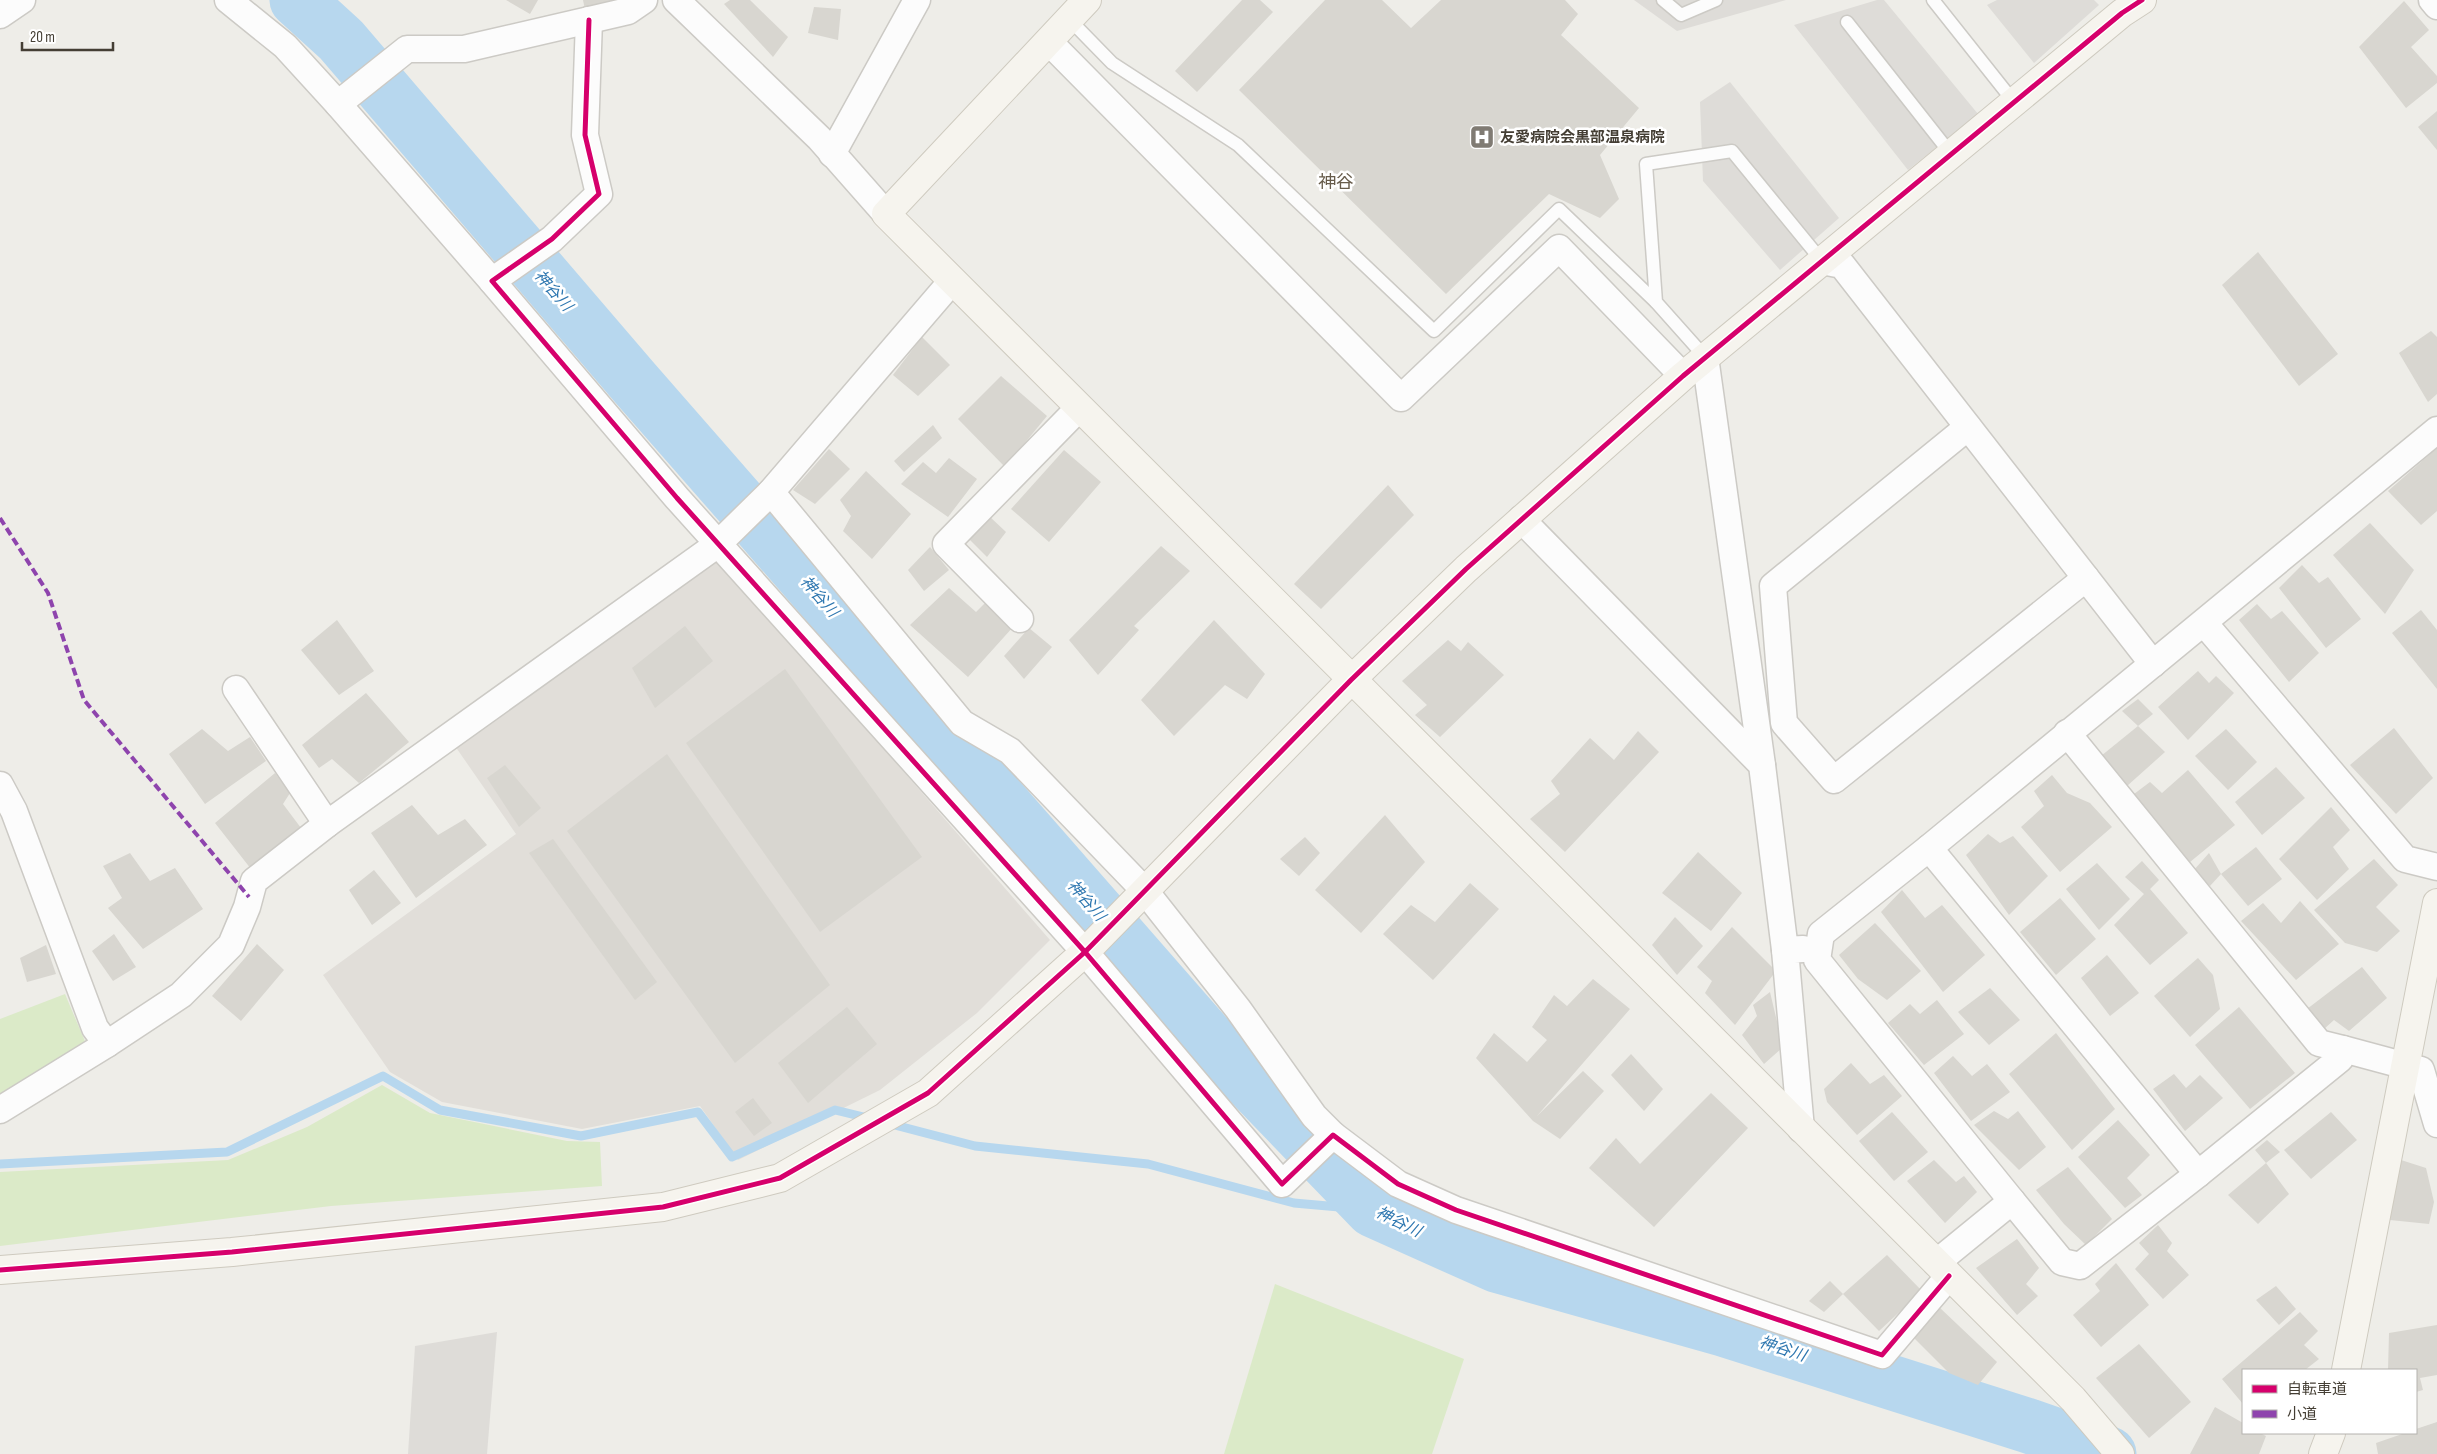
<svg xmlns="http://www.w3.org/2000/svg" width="2437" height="1454" viewBox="0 0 2437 1454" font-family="'Sofia Sans Condensed','Noto Sans JP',sans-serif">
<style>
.industrial{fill:#e1ded9}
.green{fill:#dbeac8}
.parking{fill:#dedcd8}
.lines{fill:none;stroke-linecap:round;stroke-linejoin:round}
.stream{stroke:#b7d7ee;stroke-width:9}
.river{stroke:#b7d7ee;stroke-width:55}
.building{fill:#d8d6d0}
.lane-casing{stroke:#cccac5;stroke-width:15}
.street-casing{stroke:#cccac5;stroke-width:29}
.secondary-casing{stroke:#cecabf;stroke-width:30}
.lane{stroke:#fcfcfc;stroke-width:12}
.street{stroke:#fcfcfc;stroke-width:26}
.secondary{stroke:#f6f4ee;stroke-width:28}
.quiet{stroke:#8e44ad;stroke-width:4;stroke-dasharray:8 4;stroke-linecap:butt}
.cycleway-casing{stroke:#fff;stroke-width:8}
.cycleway{stroke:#d6006c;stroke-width:5}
.labels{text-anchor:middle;stroke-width:5;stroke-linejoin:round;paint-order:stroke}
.poi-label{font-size:15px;font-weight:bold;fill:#443e34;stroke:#fff;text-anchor:start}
.water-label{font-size:16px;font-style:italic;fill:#2e77b0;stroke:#fff}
.quarter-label{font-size:18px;fill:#675c4b;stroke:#fff}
</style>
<rect width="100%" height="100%" fill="#eeede8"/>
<polygon class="industrial" points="717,557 1050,940 977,1013 880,1090 738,1160 700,1106 582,1129 442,1102 390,1072 323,975 516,834 455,746"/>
<g class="green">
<polygon points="65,994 87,1046 0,1099 0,1019"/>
<polygon points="382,1085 430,1113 567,1141 600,1142 602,1186 331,1206 0,1246 0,1172 228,1160 307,1127"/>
<polygon points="1275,1284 1464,1359 1432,1454 1224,1454"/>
</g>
<g class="parking">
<polygon points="1634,0 1786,0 1677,31"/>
<polygon points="1877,0 1884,0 1978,114 1908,170 1794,25"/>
<polygon points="1997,0 2094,0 2099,5 2034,63 1987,5"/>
<polygon points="1730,82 1839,218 1780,270 1703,181 1700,102"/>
<polygon points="497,1332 487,1454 408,1454 415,1346"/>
</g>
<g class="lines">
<g class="stream">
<polyline points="887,1123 975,1146 1148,1164 1294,1203 1373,1210"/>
<polyline points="0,1164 227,1152 383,1076 440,1110 581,1136 698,1112 732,1157 835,1110 872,1119"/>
</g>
<polyline class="river" points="297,0 341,40 634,382 1213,1044 1373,1210 1496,1265 1723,1329 2029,1426 2109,1454"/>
</g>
<g class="building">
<polygon points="506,0 538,0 530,14"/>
<polygon points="583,0 615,0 585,10"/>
<polygon points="730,0 750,0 788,37 773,57 724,4"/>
<polygon points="1242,0 1260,0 1273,12 1197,92 1175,71"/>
<polygon points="1325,0 1382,0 1411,28 1441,0 1565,0 1578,14 1561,35 1639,108 1600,155 1619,199 1600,218 1549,194 1446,294 1239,90"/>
<polygon points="2404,1 2429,30 2411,47 2437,76 2437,83 2406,108 2359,47"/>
<polygon points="814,7 841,9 838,40 808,33"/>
<polygon points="2437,111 2437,150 2418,127"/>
<polygon points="2258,252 2338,354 2299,386 2222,285"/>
<polygon points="2431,331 2437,337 2437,394 2428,402 2399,353"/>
<polygon points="922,337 950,365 918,396 893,375"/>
<polygon points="1001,376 1047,416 1005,467 958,419"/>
<polygon points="933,425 942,438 904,472 894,461"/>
<polygon points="2437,448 2437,511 2421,525 2388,491"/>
<polygon points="829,449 850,469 815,504 793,490"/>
<polygon points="1064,450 1101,482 1049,542 1011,509"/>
<polygon points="949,458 977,479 948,517 901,484 923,462 936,473"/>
<polygon points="866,471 911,514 872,559 843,531 851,516 840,500"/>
<polygon points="1388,485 1414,515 1321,609 1294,584"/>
<polygon points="989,516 1006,532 987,557 967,537"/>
<polygon points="2370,523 2414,570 2385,614 2333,555"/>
<polygon points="1161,546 1190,571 1134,626 1139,630 1098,675 1069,640"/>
<polygon points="930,547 949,570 924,591 908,570"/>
<polygon points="2302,565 2319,583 2328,577 2361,619 2326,648 2279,588"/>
<polygon points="949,588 976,612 988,600 1013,627 968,677 910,625"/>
<polygon points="2257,604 2271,619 2282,611 2319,653 2289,682 2239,620"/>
<polygon points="2421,610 2437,630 2437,689 2392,633"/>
<polygon points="337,620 374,671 339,695 301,650"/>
<polygon points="1214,620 1265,674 1247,699 1225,685 1174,736 1141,700"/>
<polygon points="685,626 713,661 655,708 632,668"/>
<polygon points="1029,628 1052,647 1024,679 1004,656"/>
<polygon points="1448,640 1461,651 1468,642 1504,675 1440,737 1415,715 1427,705 1402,681"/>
<polygon points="785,669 922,857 820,932 686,743"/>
<polygon points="2198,671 2209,683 2216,676 2234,693 2188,740 2158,707"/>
<polygon points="366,693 409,742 359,783 332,759 319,768 302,745"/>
<polygon points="2138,699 2153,714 2138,726 2122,711"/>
<polygon points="2138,726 2165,752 2127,786 2101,756"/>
<polygon points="2394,728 2433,778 2396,814 2350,765"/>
<polygon points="202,729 228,751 250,737 266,761 205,804 169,754"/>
<polygon points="2226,729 2257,762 2228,790 2195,756"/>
<polygon points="1638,731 1659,752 1565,852 1530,819 1560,794 1551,781 1590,738 1614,760"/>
<polygon points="667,754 830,985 735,1063 567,831"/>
<polygon points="505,765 541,808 519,827 487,778"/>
<polygon points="2276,767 2305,798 2262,835 2235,802"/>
<polygon points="2188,770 2235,825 2190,862 2134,794 2150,782 2162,793"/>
<polygon points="275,773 290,793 283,804 301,828 251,869 215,823"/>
<polygon points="2052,775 2067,793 2090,803 2112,827 2060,872 2021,827 2044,806 2034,791"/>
<polygon points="412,805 438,835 465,819 487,845 416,898 371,833"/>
<polygon points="2331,807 2350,830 2333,847 2349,869 2317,900 2279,859"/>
<polygon points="1385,815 1425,862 1361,933 1315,890"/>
<polygon points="1988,834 2000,843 2013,836 2048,876 2009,915 1966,855"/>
<polygon points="1305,837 1320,853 1299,876 1280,859"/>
<polygon points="553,839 657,982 635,1000 529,853"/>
<polygon points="2256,847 2282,879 2248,906 2221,874"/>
<polygon points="1698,852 1742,893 1711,931 1662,893"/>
<polygon points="130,853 150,881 175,868 203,909 143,949 108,908 122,898 103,866"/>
<polygon points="2209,853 2221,874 2210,886 2194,870"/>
<polygon points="2374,859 2398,885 2376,907 2400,931 2377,952 2345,943 2314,910"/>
<polygon points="2142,861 2159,880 2150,889 2188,933 2150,965 2114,925 2144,894 2125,877"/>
<polygon points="2097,863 2130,899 2099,930 2066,889"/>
<polygon points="374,870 401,903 372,925 349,890"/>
<polygon points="1470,883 1499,909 1433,980 1383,934 1411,905 1435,922"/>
<polygon points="1902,890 1925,918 1942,905 1985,955 1943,992 1881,912"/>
<polygon points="2060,898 2096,939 2056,975 2020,932"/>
<polygon points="2300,901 2339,944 2296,980 2241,921 2263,903 2281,923"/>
<polygon points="1675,917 1703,946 1677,975 1652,945"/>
<polygon points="1875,923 1921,971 1887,1000 1858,979 1839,955"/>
<polygon points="1732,927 1776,971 1735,1025 1705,993 1712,981 1697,967"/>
<polygon points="114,934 136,967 113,981 92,951"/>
<polygon points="257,944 284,970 241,1021 212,996"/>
<polygon points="46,945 56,974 27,982 20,958"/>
<polygon points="2107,955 2139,993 2110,1016 2081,978"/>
<polygon points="2198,958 2213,975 2220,1009 2190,1037 2154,996"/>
<polygon points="2362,967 2387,998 2349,1031 2334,1020 2324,1029 2307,1009"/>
<polygon points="1593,979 1630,1009 1537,1116 1583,1071 1604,1091 1560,1139 1533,1121 1476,1058 1494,1033 1527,1062 1547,1040 1532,1027 1554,995 1567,1006"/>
<polygon points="1990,988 2020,1020 1989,1045 1958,1012"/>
<polygon points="1770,992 1783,1047 1764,1064 1742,1035 1757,1016 1753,1005"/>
<polygon points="1937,1000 1964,1034 1924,1065 1888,1023 1910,1004 1920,1014"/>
<polygon points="847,1007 877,1044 808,1103 778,1063"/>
<polygon points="2239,1007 2295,1073 2250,1109 2195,1045"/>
<polygon points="2056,1033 2115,1109 2072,1150 2009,1074"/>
<polygon points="1631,1054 1663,1089 1644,1111 1611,1075"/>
<polygon points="1953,1056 1972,1076 1987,1064 2010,1092 1971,1121 1934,1073"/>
<polygon points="1851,1063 1870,1084 1884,1075 1902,1096 1857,1135 1827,1102 1824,1089"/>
<polygon points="2174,1074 2186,1088 2200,1075 2223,1098 2185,1131 2153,1089"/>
<polygon points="1711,1093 1748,1128 1654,1227 1589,1168 1616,1138 1640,1164"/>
<polygon points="753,1098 772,1123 754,1136 735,1112"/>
<polygon points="1994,1111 2008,1119 2018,1111 2046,1147 2019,1170 1974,1125"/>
<polygon points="1892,1112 1928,1152 1894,1181 1859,1141"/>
<polygon points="2331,1112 2357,1140 2311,1179 2284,1150"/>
<polygon points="2118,1120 2150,1155 2127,1178 2142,1195 2125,1208 2078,1157"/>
<polygon points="2267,1140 2280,1152 2266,1163 2255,1150"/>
<polygon points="1934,1160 1956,1182 1964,1176 1977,1192 1945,1223 1907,1181"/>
<polygon points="2401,1160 2426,1168 2434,1202 2429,1224 2390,1220"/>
<polygon points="2266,1163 2289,1194 2258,1224 2228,1195"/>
<polygon points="2068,1167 2112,1219 2086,1245 2064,1224 2036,1190"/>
<polygon points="2158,1225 2172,1243 2167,1251 2189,1275 2163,1299 2135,1269 2149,1254 2139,1243"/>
<polygon points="2017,1239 2039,1268 2026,1284 2038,1296 2017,1315 1976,1268"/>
<polygon points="1887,1255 1922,1291 1879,1331 1843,1294"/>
<polygon points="2116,1263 2149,1305 2101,1347 2073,1315 2100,1291 2095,1284"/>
<polygon points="1830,1281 1843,1294 1824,1312 1809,1301"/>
<polygon points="2276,1286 2296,1309 2279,1325 2256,1300"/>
<polygon points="1939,1307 1997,1362 1978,1385 1949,1373 1913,1337"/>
<polygon points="2300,1312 2318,1331 2304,1345 2319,1359 2305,1370 2243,1370 2243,1404 2222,1379"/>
<polygon points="2437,1325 2437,1375 2420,1378 2423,1390 2416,1392 2416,1370 2388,1370 2389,1333"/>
<polygon points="2139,1344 2191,1402 2149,1438 2096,1378"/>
<polygon points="2215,1407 2243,1423 2243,1433 2260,1433 2266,1436 2259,1454 2190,1454"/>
<polygon points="2437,1422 2437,1454 2378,1454 2376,1443 2405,1433 2416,1433 2416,1429"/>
</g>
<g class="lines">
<defs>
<g id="lane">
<polyline points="1663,0 1681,15 1716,0"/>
<polyline points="1933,0 2014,102"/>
<polyline points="1069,19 1112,63 1238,145 1434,331 1559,209 1656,302"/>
<polyline points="1847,22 1951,154"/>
<polyline points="1705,357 1656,302 1646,164 1732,151 1822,261"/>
</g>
<g id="street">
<polyline points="228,0 285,46 338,104 407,49 464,49 628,11 644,0"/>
<polyline points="676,0 819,138 886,214"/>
<polyline points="2432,0 2437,6"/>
<polyline points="0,15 22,0"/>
<polyline points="589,20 585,135 599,194 552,239 492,281 677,498 1085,952 1282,1184 1333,1135 1398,1184 1456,1210 1882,1355 1949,1276"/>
<polyline points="1049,42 1401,398 1559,248 1683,376"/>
<polyline points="338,104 492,281"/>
<polyline points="832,154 917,0"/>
<polyline points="1822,261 1842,265 2153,664"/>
<polyline points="1705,357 1762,765"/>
<polyline points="1968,427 1773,586 1784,723 1834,780 2086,578"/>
<polyline points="771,492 962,723 1010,751 1145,891 1238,1009 1314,1116 1333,1135"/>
<polyline points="1521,519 1762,765 1785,950"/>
<polyline points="1020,619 946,544 1079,408"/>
<polyline points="2204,623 2405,859 2437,867"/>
<polyline points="236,689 327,824"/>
<polyline points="2067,733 2319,1043 2343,1049 2340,1059 2198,1174"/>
<polyline points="0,785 14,811 95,1028 107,1044 181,995 231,945 247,907 254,881 327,824 718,544 771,492 952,281"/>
<polyline points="1929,848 2198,1174 2080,1266 2062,1262 2012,1201"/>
<polyline points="2343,1049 2421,1070 2437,1124"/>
<polyline points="0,1110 107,1044"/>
<polyline points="1801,1129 1785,950 1803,949"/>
<polyline points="1936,1263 2012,1201 1817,960 1821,934 1929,848 2437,430"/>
</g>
<g id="secondary">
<polyline points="1087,0 886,214 2073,1399 2120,1454"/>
<polyline points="0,1270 232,1252 663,1207 780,1178 928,1093 1085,952 1351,680 1466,569 1683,376 2122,13 2142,0"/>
<polyline points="2346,1370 2437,903"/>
<polyline points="2323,1454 2331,1433"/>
</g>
</defs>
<use href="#lane" class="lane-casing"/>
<use href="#street" class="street-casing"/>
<use href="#secondary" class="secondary-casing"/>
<use href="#lane" class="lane"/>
<use href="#street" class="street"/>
<use href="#secondary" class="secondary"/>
<polyline class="quiet" points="0,518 48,593 84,700 249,897"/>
<defs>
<g id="cycleway">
<polyline points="589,20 585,135 599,194 552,239 492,281 677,498 1085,952 1282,1184 1333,1135 1398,1184 1456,1210 1882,1355 1949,1276"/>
<polyline points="0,1270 232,1252 663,1207 780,1178 928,1093 1085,952 1351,680 1466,569 1683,376 2122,13 2142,0"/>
</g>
</defs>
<use href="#cycleway" class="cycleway-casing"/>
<use href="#cycleway" class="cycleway"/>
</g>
<defs>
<symbol id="hospital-square" viewBox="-11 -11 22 22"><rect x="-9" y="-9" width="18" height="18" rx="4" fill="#807b73" stroke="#fff"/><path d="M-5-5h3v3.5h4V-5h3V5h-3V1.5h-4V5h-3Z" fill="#fff"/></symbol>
</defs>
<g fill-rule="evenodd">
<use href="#hospital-square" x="1468" y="123" width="28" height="28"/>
</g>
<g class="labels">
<g class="poi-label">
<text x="1500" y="142">友愛病院会黒部温泉病院</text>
</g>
<g class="water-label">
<text transform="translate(554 290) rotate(49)" y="6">神谷川</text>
<text transform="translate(820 596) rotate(49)" y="6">神谷川</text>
<text transform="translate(1087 900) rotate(49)" y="6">神谷川</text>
<text transform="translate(1399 1221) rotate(26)" y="6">神谷川</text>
<text transform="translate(1783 1348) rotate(18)" y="6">神谷川</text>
</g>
<g class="quarter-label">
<text x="1336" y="188">神谷</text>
</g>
</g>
<rect x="2242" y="1369" width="175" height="65" fill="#ffffff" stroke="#b4b2ae"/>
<rect x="2252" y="1385" width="25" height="8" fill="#d6006c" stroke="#b4b2ae"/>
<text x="2287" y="1394" font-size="15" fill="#443e34">自転車道</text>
<rect x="2252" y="1410" width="25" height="8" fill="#8e44ad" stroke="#b4b2ae"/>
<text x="2287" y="1419" font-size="15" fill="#443e34">小道</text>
<path d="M22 42v8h91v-8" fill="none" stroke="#443e34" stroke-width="2.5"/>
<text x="30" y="42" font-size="15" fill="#443e34" stroke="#ffffff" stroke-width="4" paint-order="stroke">20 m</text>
</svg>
